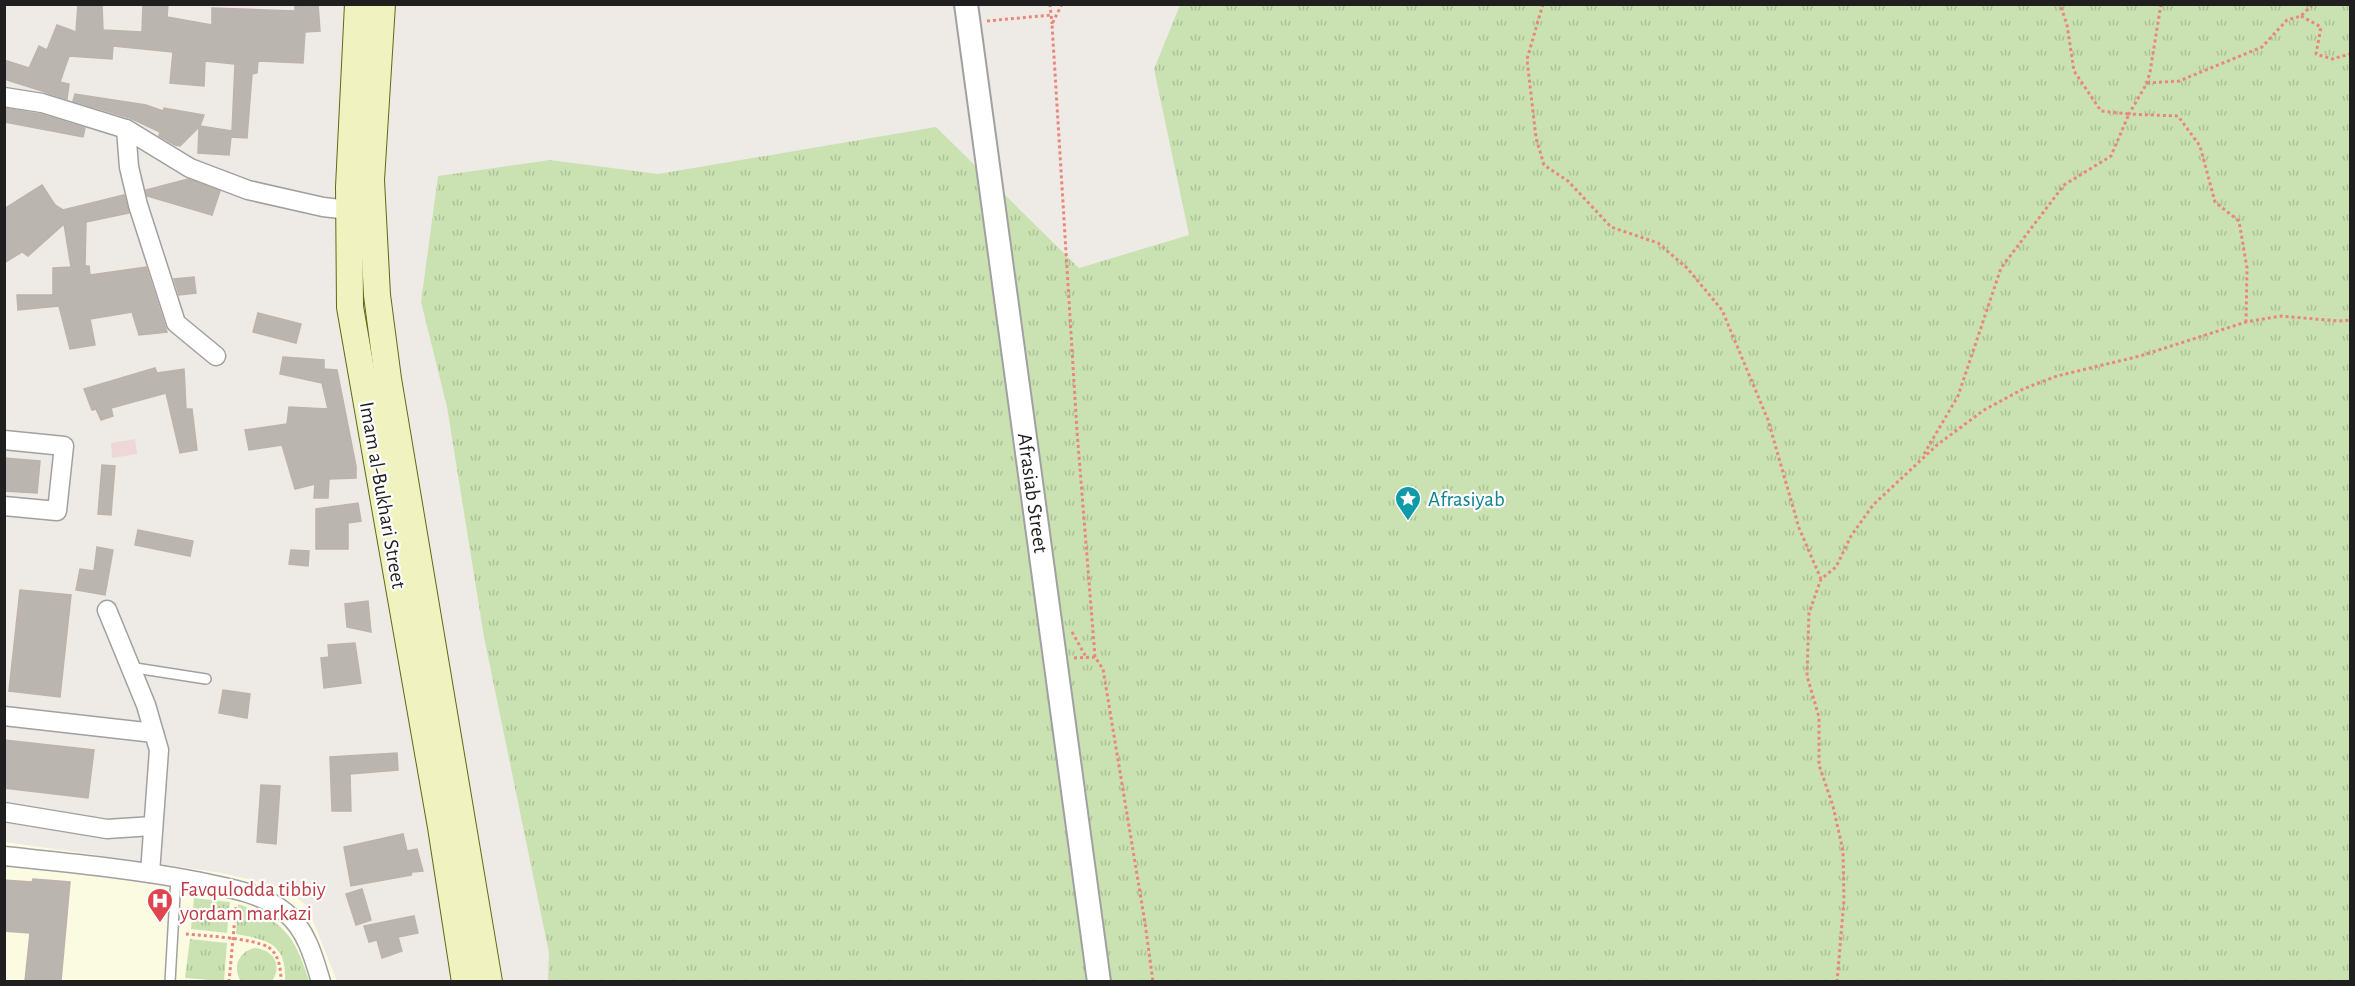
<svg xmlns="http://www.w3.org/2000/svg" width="2355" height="986" viewBox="0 0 2355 986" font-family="'Alegreya Sans',sans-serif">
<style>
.commercial{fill:#edd8d7}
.education{fill:#fbfbe2}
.grass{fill:url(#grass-tufts)}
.building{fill:#bbb5af;stroke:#beb3aa;stroke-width:1.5}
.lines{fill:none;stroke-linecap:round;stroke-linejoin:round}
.service-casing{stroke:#a0a0a0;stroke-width:12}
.minor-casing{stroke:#a0a0a0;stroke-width:21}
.tertiary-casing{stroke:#a0a0a0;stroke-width:26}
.secondary-casing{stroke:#606912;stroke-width:28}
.path{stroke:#ea877b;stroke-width:3;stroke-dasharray:3 3;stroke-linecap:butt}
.service{stroke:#fff;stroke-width:9}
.minor{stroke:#fff;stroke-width:18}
.tertiary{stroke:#fff;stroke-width:22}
.secondary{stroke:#f0f2c0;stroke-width:26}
.labels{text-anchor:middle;stroke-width:4.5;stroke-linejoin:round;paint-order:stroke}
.street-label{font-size:21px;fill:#1f1f1f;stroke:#fff}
.culture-label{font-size:21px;fill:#0d838f;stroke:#fff;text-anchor:start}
.health-label{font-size:21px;fill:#be3a42;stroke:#fff;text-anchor:start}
</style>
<defs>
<pattern id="grass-tufts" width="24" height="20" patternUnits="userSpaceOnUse" patternTransform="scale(1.5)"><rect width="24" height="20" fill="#cae2b2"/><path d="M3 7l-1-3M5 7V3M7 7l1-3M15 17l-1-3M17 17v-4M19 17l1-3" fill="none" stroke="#adc199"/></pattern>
</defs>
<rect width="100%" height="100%" fill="#eeebe6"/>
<polygon class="commercial" points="135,439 137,454 112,458 111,443"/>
<polygon class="education" points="5,842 222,873 273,885 291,893 307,906 337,981 5,982"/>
<g class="grass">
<polygon points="1180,5 2350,5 2350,981 548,981 549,953 484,637 447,407 421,302 438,176 550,160 658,174 936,127 1079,268 1189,235 1154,69"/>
<polygon points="194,898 230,902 227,933 191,929"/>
<path d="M238,904C284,921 295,936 309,981H285C287,943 267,940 236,934Z"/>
<polygon points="190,939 227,943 224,981 185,978"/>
<path d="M254,948C273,949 283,965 272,981L240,980C233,966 238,953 254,948Z"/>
</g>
<g class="building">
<polygon points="78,4 102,4 103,30 142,32 143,4 168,4 167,17 212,25 212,8 295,11 295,6 318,4 320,31 305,32 303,63 258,61 257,73 252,74 247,138 231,137 229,155 198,153 199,127 180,146 175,145 159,136 160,132 130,118 73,101 75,94 146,105 163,111 164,108 204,115 200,126 232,131 235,64 205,61 204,86 170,83 173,52 113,46 112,59 69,56 60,82 69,84 67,99 4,79 4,60 29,68 39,46 47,50 57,25 76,32"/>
<polygon points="4,108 39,114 85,128 83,137 4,122"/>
<polygon points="188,179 220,191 212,215 147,196 146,190"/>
<polygon points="42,185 55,205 63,210 124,195 129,213 86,222 85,266 89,266 90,275 146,267 167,332 139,335 132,312 90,319 95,345 70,349 59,306 18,310 17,295 53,295 53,268 71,267 64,224 28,256 22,252 4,263 4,209"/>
<polygon points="194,277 196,293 179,295 174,279"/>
<polygon points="258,313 301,324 296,343 253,332"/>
<polygon points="283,357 324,360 324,369 337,370 356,466 356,478 329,479 328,498 314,498 315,484 295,489 282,445 249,450 245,430 287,424 289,407 328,409 322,383 280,374"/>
<polygon points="155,368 157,373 184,369 186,409 192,409 197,450 180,453 166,393 111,408 113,416 101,420 96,409 92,410 84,389"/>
<polygon points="4,458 40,461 37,493 4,491"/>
<polygon points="102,465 115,466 111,515 98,514"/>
<polygon points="358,503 361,521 348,523 348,549 316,549 316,509"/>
<polygon points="138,530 193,541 190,556 135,545"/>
<polygon points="97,547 113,550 105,595 76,590 80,569 94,571"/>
<polygon points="291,550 309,551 308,566 289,564"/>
<polygon points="20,590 71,595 60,697 9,691"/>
<polygon points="368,601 371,632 347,627 345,604"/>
<polygon points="355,643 361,683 324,688 321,658 329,657 328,645"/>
<polygon points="223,690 250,694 247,718 219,713"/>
<polygon points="4,740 94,750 88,798 4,788"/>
<polygon points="397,753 398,770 350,774 351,811 332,811 330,757"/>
<polygon points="261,785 280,786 276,844 257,842"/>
<polygon points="403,834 407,851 417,849 423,871 412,872 411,875 351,886 344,847"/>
<polygon points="33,879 70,882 61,981 25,981 30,933 4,931 4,880 32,882"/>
<polygon points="362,889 371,920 356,925 346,894"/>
<polygon points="414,916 418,933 398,937 402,951 382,958 377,940 369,942 364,926"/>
</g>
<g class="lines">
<defs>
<g id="service">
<polyline points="129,667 206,679"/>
<polyline points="170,982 176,877"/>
</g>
<g id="minor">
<polyline points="4,97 42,103 126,129 190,168 248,190 323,207 349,210"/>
<polyline points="126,129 129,167 138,205 176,323 216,356"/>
<polyline points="4,440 64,446 57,511 4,506"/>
<polyline points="107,610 146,705 159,750 150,873"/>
<polyline points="4,716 154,733"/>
<polyline points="4,812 107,829 153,826"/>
<path d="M4,856C69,863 133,869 196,881C228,888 261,892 286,913C306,929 314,958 321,982"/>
</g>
<polyline id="tertiary" points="966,4 1099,982"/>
<g id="secondary">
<polyline points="358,4 349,187 350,307 441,827 465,982"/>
<polyline points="382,4 371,180 377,295 388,379 489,982"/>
</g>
</defs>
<use href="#service" class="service-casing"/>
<use href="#minor" class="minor-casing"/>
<use href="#tertiary" class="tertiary-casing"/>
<use href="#secondary" class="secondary-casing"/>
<g class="path">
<polyline points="1050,4 1052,24"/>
<polyline points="1062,4 1052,24 1077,431 1095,657"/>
<polyline points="1543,4 1527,59 1536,138 1544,165 1568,181 1611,227 1658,243 1687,268 1722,310 1768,420 1799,528 1821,579"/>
<polyline points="2161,4 2150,72 2147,83 2129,114 2178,116 2200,146 2215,202 2239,221 2247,268 2246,322"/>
<polyline points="2301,16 2321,27 2316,54 2332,59 2350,54"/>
<polyline points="987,21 1051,15"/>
<polyline points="2147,83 2179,81 2262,47 2287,20 2301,16 2313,4"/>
<polyline points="1924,454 1958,396 2001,268 2064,185 2111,156 2129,114 2101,111 2074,71 2067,25 2060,4"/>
<polyline points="1072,632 1086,657"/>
<polyline points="1074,658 1095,657 1103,669 1145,923 1153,982"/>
<path d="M186,934C206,936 251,938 268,947C279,954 281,969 281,982"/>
<polyline points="229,982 236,906"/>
<polyline points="1837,982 1844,900 1843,851 1833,806 1819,765 1819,717 1807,676 1809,613 1821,579 1836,567 1851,536 1873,505 1937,445 1984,410 2023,389 2057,376 2140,356 2246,322 2281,316 2338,321 2350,320"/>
</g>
<use href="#service" class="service"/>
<use href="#minor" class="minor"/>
<use href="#tertiary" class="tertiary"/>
<use href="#secondary" class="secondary"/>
</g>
<defs>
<symbol id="sight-pin" viewBox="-11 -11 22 30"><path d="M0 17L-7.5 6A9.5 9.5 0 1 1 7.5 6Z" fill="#0f9aa8" stroke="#fff"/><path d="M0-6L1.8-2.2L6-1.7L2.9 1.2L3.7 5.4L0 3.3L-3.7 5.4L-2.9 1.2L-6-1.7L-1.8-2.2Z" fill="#fff"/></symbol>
<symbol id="hospital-pin" viewBox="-11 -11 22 30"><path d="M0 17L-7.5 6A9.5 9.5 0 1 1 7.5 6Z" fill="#e0444e" stroke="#fff"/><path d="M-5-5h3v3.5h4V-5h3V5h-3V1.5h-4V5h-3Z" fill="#fff"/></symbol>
</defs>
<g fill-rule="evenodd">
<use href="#sight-pin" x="1393" y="484" width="30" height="40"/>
<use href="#hospital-pin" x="145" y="886" width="30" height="40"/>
</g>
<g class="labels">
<g class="street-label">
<text transform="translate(1033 493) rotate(82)" y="7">Afrasiab Street</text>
<text transform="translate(383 495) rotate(80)" y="7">Imam al-Bukhari Street</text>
</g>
<g class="culture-label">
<text x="1428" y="506">Afrasiyab</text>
</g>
<g class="health-label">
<text x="180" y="896">Favqulodda tibbiy<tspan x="180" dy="24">yordam markazi</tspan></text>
</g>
</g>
<rect width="2355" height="986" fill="none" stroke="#1f1f1f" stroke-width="12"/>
</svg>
